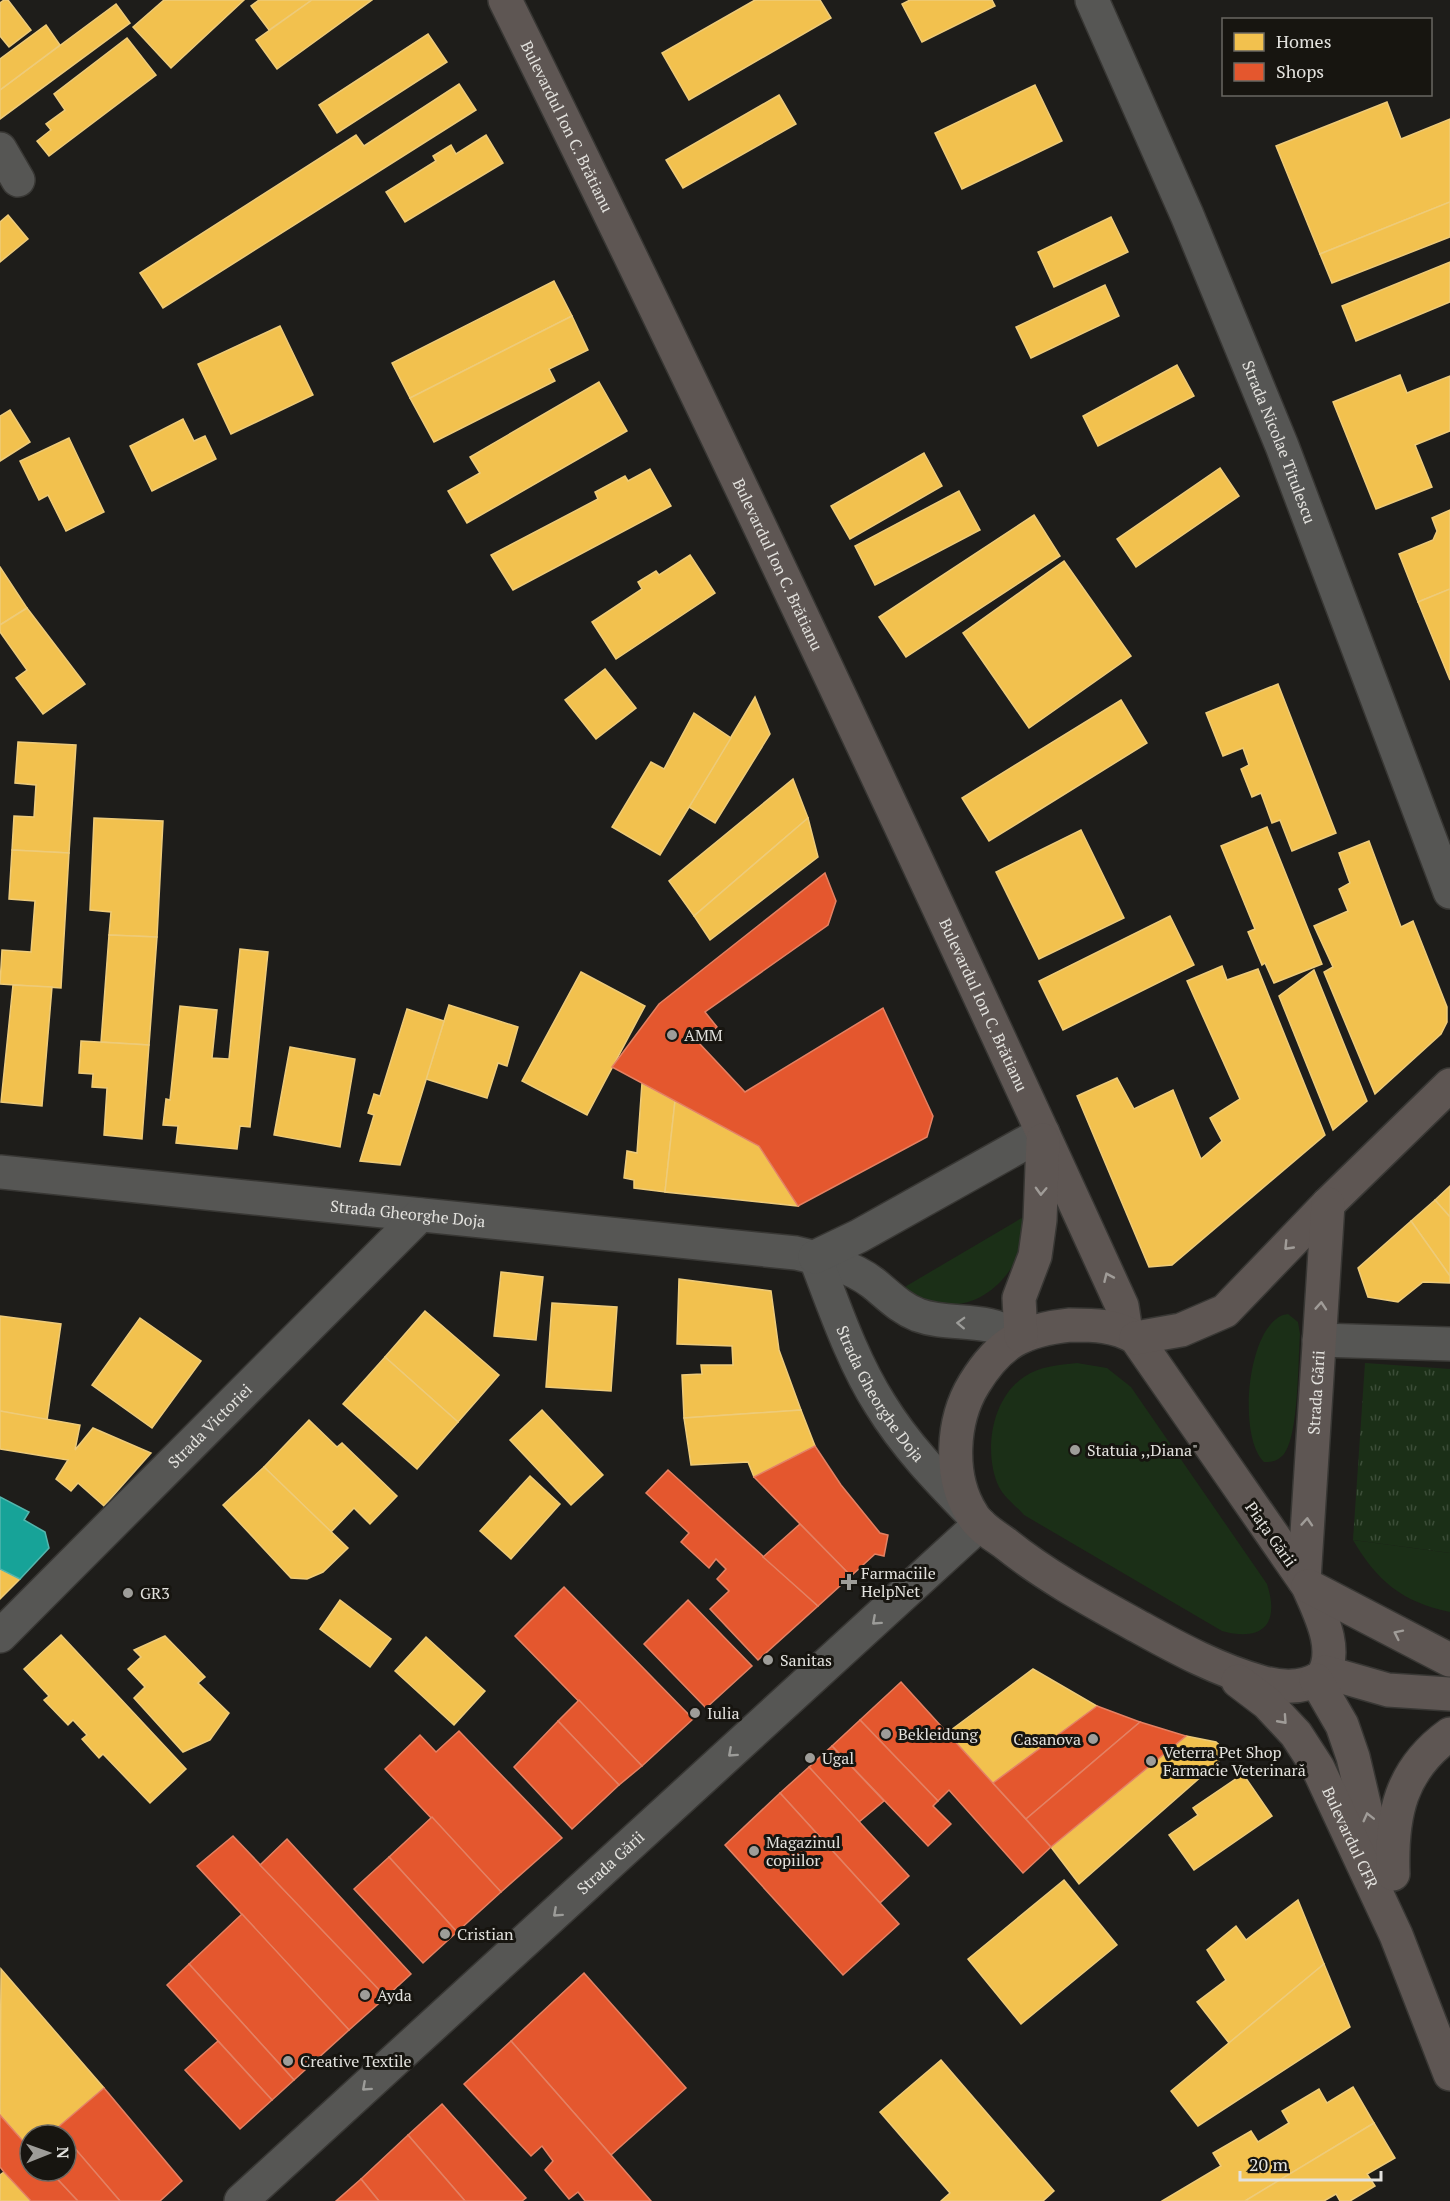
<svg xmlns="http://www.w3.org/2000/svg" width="1450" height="2201" viewBox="0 0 1450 2201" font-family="'PT Serif',serif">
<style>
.grass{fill:url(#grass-tufts)}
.garden{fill:#1b2f17}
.homes{fill:#f2c14e;stroke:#eecb79;stroke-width:1.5}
.shops{fill:#e4572e;stroke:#e48163;stroke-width:1.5}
.public{fill:#17a398;stroke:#54b6ad;stroke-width:1.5}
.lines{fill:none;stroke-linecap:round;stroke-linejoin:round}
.minor-casing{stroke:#383734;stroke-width:36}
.major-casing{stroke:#383734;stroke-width:36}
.minor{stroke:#565654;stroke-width:33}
.major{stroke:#5e5653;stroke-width:33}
.oneway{stroke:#a09c98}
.oneway2{stroke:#9c9c99}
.poi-dot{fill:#9e9d99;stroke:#171510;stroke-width:2}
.labels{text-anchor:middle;stroke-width:6;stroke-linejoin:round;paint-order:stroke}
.street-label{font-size:16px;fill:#e3e2de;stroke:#171510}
.poi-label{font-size:16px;fill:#e3e2de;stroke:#171510;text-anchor:start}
</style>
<defs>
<pattern id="grass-tufts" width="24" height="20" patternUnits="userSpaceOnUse" patternTransform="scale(1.5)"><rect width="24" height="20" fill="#1b2f17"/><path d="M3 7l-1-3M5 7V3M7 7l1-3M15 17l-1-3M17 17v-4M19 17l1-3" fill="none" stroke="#3c4d38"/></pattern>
</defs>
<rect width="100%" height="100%" fill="#1e1d1a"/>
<polygon class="grass" points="1365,1363 1450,1369 1450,1553 1353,1540"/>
<g class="garden">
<path d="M1025,1216C1024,1225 1025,1235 1022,1244C1012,1280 978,1310 940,1304C924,1301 915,1299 903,1288Z"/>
<path d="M1288,1314L1298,1322L1300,1334C1298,1359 1299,1436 1284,1454C1278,1461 1273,1462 1264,1462C1236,1435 1248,1318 1288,1314Z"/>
<path d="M1077,1363L1107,1368L1131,1387L1267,1584C1280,1624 1263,1642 1222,1631L1024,1515C1016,1506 1004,1497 999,1487C983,1453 991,1399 1024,1377C1040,1366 1058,1365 1077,1363Z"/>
<path d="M1353,1540L1450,1553V1612C1402,1602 1377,1581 1353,1540Z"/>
</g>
<g class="homes">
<polygon points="4,0 8,0 31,30 9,47 0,36 0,3"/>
<polygon points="164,0 244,0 171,68 133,27"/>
<polygon points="259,0 312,0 269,30 251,6"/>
<polygon points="312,0 372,0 277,69 256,40"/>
<polygon points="755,0 820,0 831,18 689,100 662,53"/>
<polygon points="910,0 992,0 995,6 922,42 902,4"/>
<polygon points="116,4 130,23 0,119 0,90"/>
<polygon points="46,25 60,45 0,90 0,59"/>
<polygon points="428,34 447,62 337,133 319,105"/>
<polygon points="127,38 156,75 49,156 37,141 51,130 46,124 65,110 54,94"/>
<polygon points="459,84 476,110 163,308 140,273 356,135 364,146"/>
<polygon points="1035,85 1062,141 962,189 935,133"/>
<polygon points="779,95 796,124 683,188 666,160"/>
<polygon points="1387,102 1401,139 1450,119 1450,202 1320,254 1276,146"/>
<polygon points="486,135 503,163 405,222 386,192 436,161 433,156 451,145 456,154"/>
<polygon points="1450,202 1450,237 1332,283 1320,254"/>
<polygon points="8,215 28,239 0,262 0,222"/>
<polygon points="1111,217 1128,252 1054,287 1038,252"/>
<polygon points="1450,262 1450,302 1356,341 1342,306"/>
<polygon points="554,281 572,316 410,398 392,363"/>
<polygon points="1105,285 1119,316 1031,358 1016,327"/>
<polygon points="572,316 588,350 549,369 555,381 434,442 410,398"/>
<polygon points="280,326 313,395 231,434 198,364"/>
<polygon points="1177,365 1194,396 1098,446 1083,416"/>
<polygon points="1400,375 1407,393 1450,376 1450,431 1415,445 1432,487 1376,509 1333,402"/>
<polygon points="599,382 627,431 467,523 448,491 480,473 470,457"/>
<polygon points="10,410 30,442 0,461 0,416"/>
<polygon points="183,419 194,441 205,436 216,459 152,491 130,446"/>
<polygon points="69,438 104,512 66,531 48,495 39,500 20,461"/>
<polygon points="924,453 942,486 850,539 831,506"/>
<polygon points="1220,468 1239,496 1136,567 1117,539"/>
<polygon points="650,469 671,506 513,590 491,555 598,499 595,492 625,476 628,481"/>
<polygon points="959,491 980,530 875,585 855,546"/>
<polygon points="1450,510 1450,589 1418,602 1399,554 1433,540 1437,531 1432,518"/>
<polygon points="1034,515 1060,556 906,657 879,617"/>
<polygon points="690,555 715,593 616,659 592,622 642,589 638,582 656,571 659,575"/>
<polygon points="1064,561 1131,656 1029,728 963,633"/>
<polygon points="0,567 27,608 0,625"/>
<polygon points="1450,589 1450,680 1418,602"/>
<polygon points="27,608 85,684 43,714 16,678 27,670 0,632 0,625"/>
<polygon points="605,669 636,708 596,739 565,700"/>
<polygon points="1278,684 1336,833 1292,851 1280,820 1272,823 1261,793 1252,797 1241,769 1249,765 1243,748 1223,756 1206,713"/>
<polygon points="755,697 770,734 715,823 689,807"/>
<polygon points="1121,700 1147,743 989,841 962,798"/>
<polygon points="694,713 731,738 660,855 612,827 651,762 664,769"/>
<polygon points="18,742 76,745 69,853 12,850 14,816 34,817 36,785 15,783"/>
<polygon points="793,779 808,818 694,916 669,881"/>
<polygon points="94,818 163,821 157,937 109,935 111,912 90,910"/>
<polygon points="808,818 818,857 710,940 694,916"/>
<polygon points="1267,827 1322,964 1274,983 1265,963 1262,965 1248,932 1255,929 1221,846"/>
<polygon points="1081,830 1124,918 1039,959 996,872"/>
<polygon points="1369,841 1401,927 1413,921 1447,1007 1447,1022 1441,1034 1375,1094 1324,972 1333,967 1314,926 1348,911 1339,889 1350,883 1339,853"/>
<polygon points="12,850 69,853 61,988 0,984 2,950 31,952 35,901 9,899"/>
<polygon points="1170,916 1194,965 1063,1030 1039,981"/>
<polygon points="109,935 157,937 149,1045 101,1042"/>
<polygon points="240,949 268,952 250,1127 240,1126 237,1149 176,1143 178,1126 163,1125 166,1099 170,1100 180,1006 217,1010 212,1058 229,1059"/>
<polygon points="1222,966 1227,980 1258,969 1325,1135 1172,1265 1149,1267 1077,1096 1117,1078 1134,1109 1173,1090 1201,1159 1222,1141 1210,1118 1240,1099 1187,981"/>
<polygon points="1314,970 1367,1101 1333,1130 1279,996"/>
<polygon points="581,972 645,1006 587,1115 522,1081"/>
<polygon points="13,985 52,987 42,1106 1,1102"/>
<polygon points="449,1005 518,1027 507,1066 498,1063 487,1098 426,1079"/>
<polygon points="407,1009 444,1021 400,1165 360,1161 374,1115 368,1113 374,1094 380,1096"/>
<polygon points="81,1041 149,1045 142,1139 104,1135 107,1088 92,1087 93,1074 79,1073"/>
<polygon points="290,1047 355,1059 340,1147 274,1135"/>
<polygon points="642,1083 675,1101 665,1192 634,1188 634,1180 624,1178 627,1151 637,1153"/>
<polygon points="675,1101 759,1146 798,1206 665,1192"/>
<polygon points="1450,1186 1450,1217 1435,1200"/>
<polygon points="1435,1200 1450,1217 1450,1276 1411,1221"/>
<polygon points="1411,1221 1450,1276 1450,1283 1423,1282 1398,1302 1368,1297 1358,1268"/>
<polygon points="501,1272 543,1277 536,1340 494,1336"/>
<polygon points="679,1279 771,1291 779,1350 801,1410 684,1418 682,1375 702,1374 701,1365 733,1365 732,1346 677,1344"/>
<polygon points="552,1303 617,1307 611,1391 546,1387"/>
<polygon points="425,1311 499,1375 458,1422 385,1357"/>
<polygon points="0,1316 61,1324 47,1420 0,1411"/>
<polygon points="140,1318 201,1361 152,1428 92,1385"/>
<polygon points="385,1357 458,1422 417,1469 343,1404"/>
<polygon points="542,1410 603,1475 571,1505 510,1440"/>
<polygon points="801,1410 815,1446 754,1477 748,1462 691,1465 684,1418"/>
<polygon points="0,1411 80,1425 75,1450 93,1428 151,1453 104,1506 78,1483 71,1491 56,1479 68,1460 0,1449"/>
<polygon points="309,1420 337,1447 342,1443 397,1496 370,1524 354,1508 331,1532 264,1467"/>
<polygon points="264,1467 348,1548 323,1572 307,1579 291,1578 223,1505"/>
<polygon points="530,1476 560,1504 511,1559 480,1531"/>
<polygon points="0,1569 20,1579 0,1599"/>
<polygon points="340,1600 391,1639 370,1667 320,1629"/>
<polygon points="61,1635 186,1769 150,1803 103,1754 99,1758 82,1739 87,1735 73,1720 68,1725 44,1700 49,1696 24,1669"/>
<polygon points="165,1636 205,1677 198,1683 229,1713 210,1740 183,1752 134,1698 145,1687 128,1669 141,1657 134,1650"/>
<polygon points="426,1637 485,1691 454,1725 395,1671"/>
<polygon points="1033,1669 1097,1706 993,1783 947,1733"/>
<polygon points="1186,1736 1216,1742 1228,1753 1079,1884 1051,1847"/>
<polygon points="1243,1774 1272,1816 1194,1870 1169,1835 1198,1815 1193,1808"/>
<polygon points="1064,1880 1117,1945 1021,2024 968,1959"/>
<polygon points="1298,1900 1324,1964 1229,2043 1197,2002 1226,1980 1207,1950 1236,1926 1246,1940"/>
<polygon points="1324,1964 1350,2027 1198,2126 1171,2091"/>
<polygon points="1,1969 104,2088 49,2135 30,2135 30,2149 0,2115"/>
<polygon points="941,2060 1054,2191 1043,2201 941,2201 950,2193 880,2112"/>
<polygon points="1353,2087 1374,2123 1245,2201 1162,2201 1221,2166 1213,2153 1251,2131 1258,2142 1289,2123 1282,2111 1319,2089 1327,2103"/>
<polygon points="1374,2123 1395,2158 1367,2174 1375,2186 1350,2201 1340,2201 1336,2194 1324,2201 1245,2201"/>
<polygon points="4,2172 31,2201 0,2201 0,2175"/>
</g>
<g class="shops">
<polygon points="825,873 836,901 828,925 705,1012 717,1027 699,1043 745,1092 883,1008 933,1116 927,1137 798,1206 759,1146 612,1067 659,1004"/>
<polygon points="815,1446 841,1485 880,1533 888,1535 884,1556 875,1554 851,1576 754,1477"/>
<polygon points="668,1470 818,1606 758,1660 710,1609 729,1591 717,1579 726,1569 716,1559 709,1568 681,1542 689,1533 646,1493"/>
<polygon points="800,1524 851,1576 818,1606 763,1557"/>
<polygon points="564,1587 693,1719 642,1766 515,1636"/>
<polygon points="688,1600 752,1666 706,1708 644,1644"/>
<polygon points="901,1682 1051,1847 1023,1873 949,1790 938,1801 860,1720"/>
<polygon points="579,1700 642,1766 619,1785 558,1721"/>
<polygon points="1097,1706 1140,1722 1026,1819 993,1783"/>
<polygon points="860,1720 938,1801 933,1806 951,1824 928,1846 832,1746"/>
<polygon points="558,1721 619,1785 572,1829 514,1767"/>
<polygon points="1140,1722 1186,1736 1051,1847 1026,1819"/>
<polygon points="459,1731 562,1838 501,1892 385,1769 420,1735 436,1752"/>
<polygon points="832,1746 884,1801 859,1822 809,1767"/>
<polygon points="809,1767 909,1876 880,1903 780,1793"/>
<polygon points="780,1793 899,1924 843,1975 725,1845"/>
<polygon points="432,1817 501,1892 457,1932 389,1857"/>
<polygon points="233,1836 386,1997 349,2030 197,1866"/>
<polygon points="287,1839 411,1974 386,1997 260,1865"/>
<polygon points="389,1857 457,1932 423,1963 354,1889"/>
<polygon points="242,1914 349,2030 294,2080 189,1964"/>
<polygon points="189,1964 294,2080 272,2100 167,1985"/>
<polygon points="584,1973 686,2088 611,2155 511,2041"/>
<polygon points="218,2041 272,2100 240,2129 185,2070"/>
<polygon points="511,2041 611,2155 651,2201 585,2201 578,2192 569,2199 545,2170 553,2161 542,2146 531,2156 464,2084"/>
<polygon points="104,2088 182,2181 160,2201 120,2201 57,2128"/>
<polygon points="442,2104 526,2198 522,2201 465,2201 408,2135"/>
<polygon points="0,2115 30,2149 30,2171 50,2171 78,2201 31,2201 4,2172 0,2167"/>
<polygon points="408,2135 465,2201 379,2201 361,2179"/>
<polygon points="66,2138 120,2201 78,2201 50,2171 66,2171"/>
<polygon points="361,2179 379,2201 336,2201"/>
</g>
<polygon class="public" points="0,1497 29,1512 24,1520 45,1532 49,1548 20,1579 0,1569"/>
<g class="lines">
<defs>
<g id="minor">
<path id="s1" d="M1092,0L1187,215L1282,446L1450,892"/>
<polyline points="0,149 18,180"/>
<path id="s2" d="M0,1172L796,1253C822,1259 851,1266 873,1283C888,1295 900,1308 918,1315C951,1327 988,1315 1016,1338"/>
<path id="s3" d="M815,1257C834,1306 852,1360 880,1404C905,1445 938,1479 971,1513"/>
<polyline points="815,1257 859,1236 1043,1133"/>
<polyline points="1319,1340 1450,1344"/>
<path id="s4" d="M0,1636L420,1215"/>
<path id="s5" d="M241,2201L980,1524"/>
</g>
<g id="major">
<path id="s6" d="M505,0C719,432 922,868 1122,1306L1126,1332"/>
<path d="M1070,1325C1093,1325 1116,1325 1136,1338L1308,1586C1319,1612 1340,1650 1322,1677C1303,1689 1282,1688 1261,1682C1218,1670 1179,1649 1141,1628C1094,1602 1047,1577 1006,1544C994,1535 979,1527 972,1514C948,1476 952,1420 974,1384C999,1343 1022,1330 1070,1325Z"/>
<polyline points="1021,1336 1019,1298 1035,1256 1040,1220 1043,1140"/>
<polyline points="1136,1338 1181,1330 1225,1311 1328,1204 1450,1085"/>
<path id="s7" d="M1304,1580L1328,1204"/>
<polyline points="1308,1586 1450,1660"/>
<polyline points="1325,1672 1388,1690 1450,1694"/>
<polyline points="1316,1680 1342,1725 1353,1757 1379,1867"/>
<path id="s8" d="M1238,1681L1267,1703L1296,1734L1318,1768L1396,1935L1450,2074"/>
<path d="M1393,1874C1391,1815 1400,1770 1450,1734"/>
</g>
</defs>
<use href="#minor" class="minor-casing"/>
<use href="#major" class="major-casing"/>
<use href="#minor" class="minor"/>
<use href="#major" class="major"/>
</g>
<defs><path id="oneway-chevron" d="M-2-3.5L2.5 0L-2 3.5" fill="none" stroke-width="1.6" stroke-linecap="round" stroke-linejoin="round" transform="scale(1.5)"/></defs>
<g class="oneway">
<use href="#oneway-chevron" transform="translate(1041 1191) rotate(92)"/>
<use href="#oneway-chevron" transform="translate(1288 1246) rotate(134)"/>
<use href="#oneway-chevron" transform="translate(1108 1277) rotate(-114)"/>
<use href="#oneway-chevron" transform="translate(1321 1306) rotate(-86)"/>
<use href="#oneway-chevron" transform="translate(1307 1522) rotate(-86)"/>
<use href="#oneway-chevron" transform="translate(1398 1634) rotate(-154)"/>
<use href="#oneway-chevron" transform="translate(1283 1720) rotate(48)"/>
<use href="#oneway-chevron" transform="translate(1368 1817) rotate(-104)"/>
</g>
<g class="oneway2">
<use href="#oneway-chevron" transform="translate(961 1323) rotate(-178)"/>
<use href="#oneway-chevron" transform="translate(876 1621) rotate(138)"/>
<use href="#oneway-chevron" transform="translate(732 1753) rotate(138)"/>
<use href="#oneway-chevron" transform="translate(557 1913) rotate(138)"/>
<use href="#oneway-chevron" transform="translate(366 2087) rotate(138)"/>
</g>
<g class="poi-dot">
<circle cx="672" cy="1035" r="6"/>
<circle cx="1075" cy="1450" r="6"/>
<path d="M846 1573h6v6h6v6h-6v6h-6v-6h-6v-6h6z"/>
<circle cx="128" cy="1593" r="6"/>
<circle cx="768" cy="1660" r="6"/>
<circle cx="695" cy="1713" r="6"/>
<circle cx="886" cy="1734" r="6"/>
<circle cx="1093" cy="1739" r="6"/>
<circle cx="810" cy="1758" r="6"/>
<circle cx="1151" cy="1761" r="6"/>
<circle cx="754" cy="1851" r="6"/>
<circle cx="445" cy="1934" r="6"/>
<circle cx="365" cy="1995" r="6"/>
<circle cx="288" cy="2061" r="6"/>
</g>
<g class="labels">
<g class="street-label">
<text dy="6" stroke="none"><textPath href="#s6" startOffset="141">Bulevardul Ion C. Brătianu</textPath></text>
<text dy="6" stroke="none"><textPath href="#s1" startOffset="480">Strada Nicolae Titulescu</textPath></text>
<text dy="6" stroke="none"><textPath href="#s6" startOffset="627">Bulevardul Ion C. Brătianu</textPath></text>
<text dy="6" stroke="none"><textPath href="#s6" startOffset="1113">Bulevardul Ion C. Brătianu</textPath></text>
<text dy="6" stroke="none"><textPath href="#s2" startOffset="410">Strada Gheorghe Doja</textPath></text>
<text dy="6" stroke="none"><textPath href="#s3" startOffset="152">Strada Gheorghe Doja</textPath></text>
<text dy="6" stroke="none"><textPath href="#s7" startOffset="188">Strada Gării</textPath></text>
<text dy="6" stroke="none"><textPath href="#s4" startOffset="297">Strada Victoriei</textPath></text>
<text transform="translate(1271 1534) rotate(55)" y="6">Piața Gării</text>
<text dy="6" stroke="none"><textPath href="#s8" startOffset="196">Bulevardul CFR</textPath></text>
<text dy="6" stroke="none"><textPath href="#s5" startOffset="501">Strada Gării</textPath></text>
</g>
<g class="poi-label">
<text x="684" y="1041">AMM</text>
<text x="1087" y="1456">Statuia ,,Diana"</text>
<text x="861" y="1579">Farmaciile<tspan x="861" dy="18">HelpNet</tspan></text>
<text x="140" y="1599">GR3</text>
<text x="780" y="1666">Sanitas</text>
<text x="707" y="1719">Iulia</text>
<text x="898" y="1740">Bekleidung</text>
<text x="1081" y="1745" text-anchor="end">Casanova</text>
<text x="1163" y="1758">Veterra Pet Shop<tspan x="1163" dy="18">Farmacie Veterinară</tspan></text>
<text x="822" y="1764">Ugal</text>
<text x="766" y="1848">Magazinul<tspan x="766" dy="18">copiilor</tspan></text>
<text x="457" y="1940">Cristian</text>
<text x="377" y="2001">Ayda</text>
<text x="300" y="2067">Creative Textile</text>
</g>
</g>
<rect x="1222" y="18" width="210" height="78" fill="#171510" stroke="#696762" stroke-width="1.5"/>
<rect x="1234" y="33" width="30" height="18" fill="#f2c14e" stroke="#696762" stroke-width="1.5"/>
<text x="1276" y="48" font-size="18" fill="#e3e2de">Homes</text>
<rect x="1234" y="63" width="30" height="18" fill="#e4572e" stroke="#696762" stroke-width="1.5"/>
<text x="1276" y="78" font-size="18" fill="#e3e2de">Shops</text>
<g transform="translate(48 2153) rotate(89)"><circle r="28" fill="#171510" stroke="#696762" stroke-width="1.5"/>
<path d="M0-4.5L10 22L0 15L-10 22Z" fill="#9e9d99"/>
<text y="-9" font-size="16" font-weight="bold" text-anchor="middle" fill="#e3e2de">N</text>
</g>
<path d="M1240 2171v9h141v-9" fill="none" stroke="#e3e2de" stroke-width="3"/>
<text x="1249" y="2171" font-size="18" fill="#e3e2de" stroke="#171510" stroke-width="4.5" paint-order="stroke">20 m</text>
</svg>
